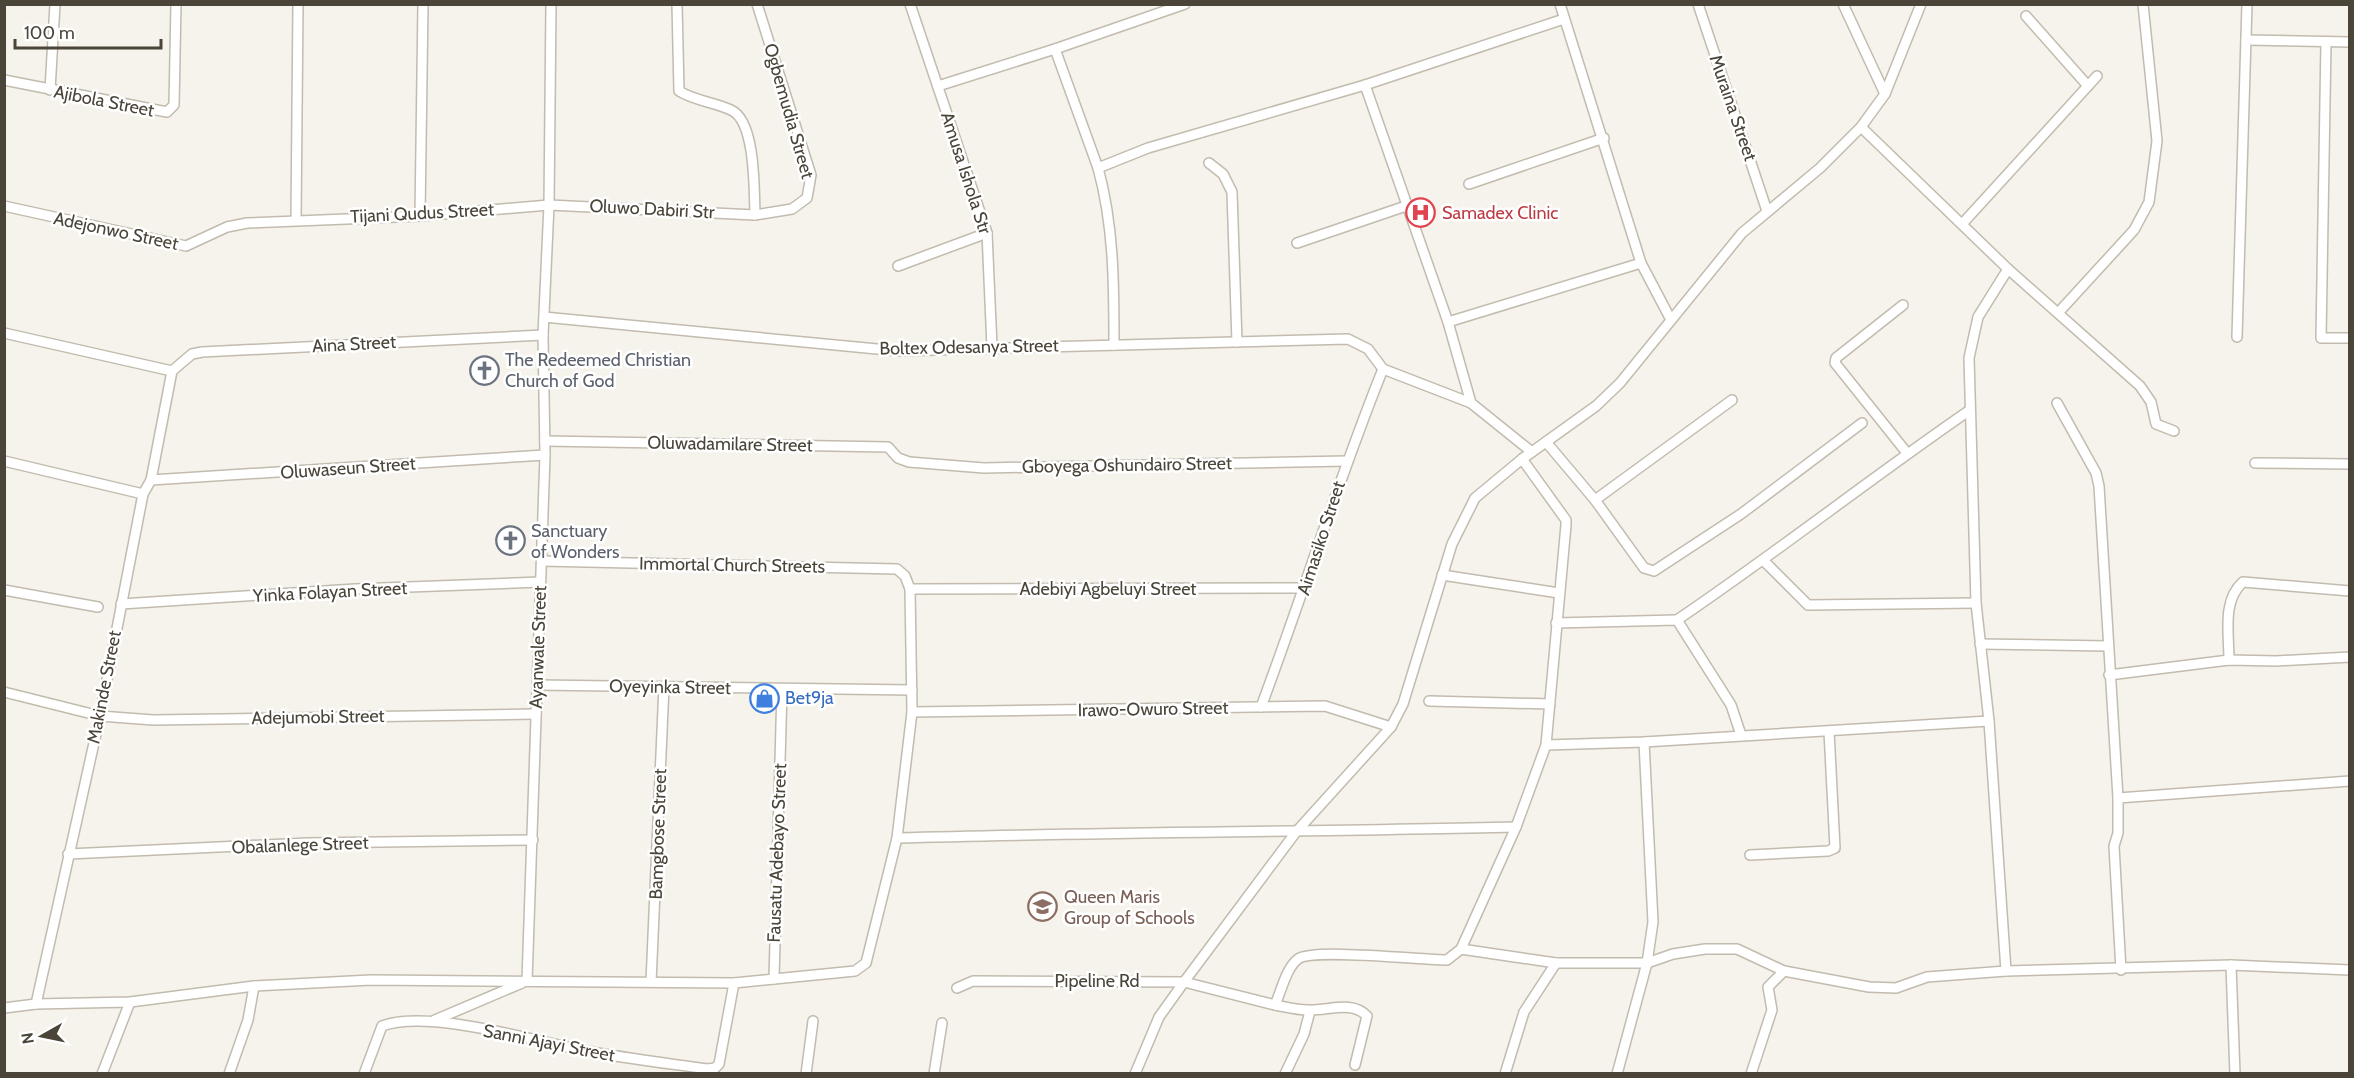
<svg xmlns="http://www.w3.org/2000/svg" width="2354" height="1078" viewBox="0 0 2354 1078" font-family="Cabin,sans-serif">
<style>
.lines{fill:none;stroke-linecap:round;stroke-linejoin:round}
.minor-casing{stroke:#c2bbae;stroke-width:12}
.minor{stroke:#fff;stroke-width:9}
.labels{text-anchor:middle;stroke-width:5;stroke-linejoin:round;paint-order:stroke}
.street-label{font-size:18px;fill:#4b4439;stroke:#fff}
.health-label{font-size:18px;fill:#be3a42;stroke:#fff;text-anchor:start}
.worship-label{font-size:18px;fill:#5b616d;stroke:#fff;text-anchor:start}
.shop-label{font-size:18px;fill:#366cbe;stroke:#fff;text-anchor:start}
.education-label{font-size:18px;fill:#785e54;stroke:#fff;text-anchor:start}
</style>
<rect width="100%" height="100%" fill="#f6f3ec"/>
<g class="lines">
<defs>
<g id="minor">
<path d="M677,4L679,91C695,101 714,102 731,110C756,121 754,191 755,215"/>
<polyline points="910,4 987,233 992,347"/>
<polyline points="1185,4 1055,49 1098,168 1148,148 1365,85 1564,19"/>
<polyline points="1560,4 1641,263 1671,320"/>
<polyline points="1698,4 1767,211"/>
<polyline points="1843,4 1885,94"/>
<polyline points="2026,16 2088,86"/>
<polyline points="2246,40 2350,42"/>
<polyline points="2326,42 2321,338 2350,338"/>
<polyline points="4,80 167,112 174,105 176,4"/>
<polyline points="1365,85 1448,322 1471,403 1532,452"/>
<polyline points="938,86 1055,49"/>
<polyline points="50,90 55,4"/>
<polyline points="1861,127 2008,269 2140,386 2151,402 2156,424 2174,431"/>
<polyline points="1209,163 1223,174 1232,192 1237,342"/>
<path d="M1098,168C1114,226 1114,285 1114,345"/>
<polyline points="1469,184 1604,138"/>
<polyline points="4,206 186,246 227,227 247,223 420,216 549,205 755,215 792,209 807,198 811,175 757,4"/>
<polyline points="420,216 423,4"/>
<polyline points="296,219 298,4"/>
<polyline points="1963,223 2097,76"/>
<polyline points="1297,243 1406,206"/>
<polyline points="898,266 987,233"/>
<polyline points="1903,305 1836,358 1835,363 1907,453"/>
<polyline points="2058,313 2134,230 2149,202 2157,141 2143,4"/>
<polyline points="544,317 898,351 1348,339 1368,349 1383,369"/>
<polyline points="1448,322 1641,263"/>
<polyline points="4,333 172,371"/>
<polyline points="2237,337 2247,4"/>
<polyline points="1383,369 1471,403"/>
<polyline points="172,371 192,354 202,352 543,335"/>
<polyline points="2057,403 2096,473 2099,486 2118,798 2118,833 2114,846 2121,970"/>
<polyline points="545,441 888,447 898,458 909,462 984,468 1346,461"/>
<polyline points="1546,442 1595,500 1644,568 1654,571 1741,514 1862,423"/>
<polyline points="4,461 143,494"/>
<polyline points="2255,463 2350,464"/>
<polyline points="151,480 545,455"/>
<polyline points="1595,500 1732,400"/>
<polyline points="542,561 897,569 905,576 910,589 912,712 897,838 866,963 855,971 774,979"/>
<polyline points="1764,561 1808,605 1976,603"/>
<polyline points="1442,575 1559,593"/>
<polyline points="910,589 1305,588"/>
<polyline points="4,590 98,607"/>
<polyline points="121,604 355,589 540,582"/>
<path d="M1677,620C1776,553 1871,478 1970,410"/>
<polyline points="1556,623 1677,620 1731,705 1741,735"/>
<polyline points="1980,644 2107,646"/>
<path d="M2229,660C2229,634 2222,600 2243,582L2350,591"/>
<polyline points="2109,675 2229,660 2276,661 2350,657"/>
<polyline points="537,685 912,690"/>
<polyline points="4,692 100,716 153,720 536,714"/>
<polyline points="1429,701 1550,704"/>
<path d="M1261,707C1303,595 1338,480 1383,369"/>
<polyline points="912,712 1325,706 1391,727"/>
<polyline points="1546,745 1644,742 1989,721"/>
<polyline points="2118,798 2350,781"/>
<path d="M897,838C1103,832 1310,832 1516,827"/>
<polyline points="68,854 307,843 533,840"/>
<polyline points="1750,855 1828,851 1835,848 1829,731"/>
<polyline points="1461,949 1516,827 1546,745 1566,525 1566,520 1522,459"/>
<polyline points="2231,965 2235,1074"/>
<polyline points="2006,971 1989,721 1976,603 1969,358 1978,317 2008,269"/>
<polyline points="527,981 545,455 543,335 549,205 551,4"/>
<polyline points="651,982 664,686"/>
<path d="M957,988L973,981L1184,982L1275,1005C1281,992 1286,968 1298,959C1313,948 1422,960 1447,960L1461,949L1556,963H1647L1673,954L1705,949H1737L1784,971L1869,987L1896,988L1927,977L2006,971L2231,965L2350,970"/>
<polyline points="36,1004 100,716 143,494 151,480 172,371"/>
<path d="M1275,1005C1286,1007 1297,1010 1308,1010C1328,1011 1352,1000 1367,1016L1355,1065"/>
<polyline points="4,1008 36,1004 130,1002 254,986 371,980 734,983 774,979 782,689"/>
<polyline points="435,1020 522,983"/>
<polyline points="102,1074 130,1002"/>
<polyline points="229,1074 248,1020 254,986"/>
<path d="M364,1074L382,1026C427,1009 531,1040 581,1050C623,1058 665,1063 707,1069L715,1068L719,1064L734,983"/>
<polyline points="806,1074 813,1021"/>
<polyline points="934,1074 942,1023"/>
<polyline points="1135,1074 1159,1017 1184,982 1296,832 1391,727 1403,704 1452,544 1475,498 1522,459 1596,406 1620,383 1742,233 1820,168 1861,127 1885,94 1921,4"/>
<polyline points="1285,1074 1304,1034 1310,1011"/>
<polyline points="1505,1074 1524,1012 1556,963"/>
<polyline points="1617,1074 1647,963 1653,922 1644,742"/>
<polyline points="1751,1074 1772,1010 1768,987 1784,971"/>
</g>
</defs>
<use href="#minor" class="minor-casing"/>
<use href="#minor" class="minor"/>
</g>
<defs>
<symbol id="hospital-ring" viewBox="-11 -11 22 22"><circle r="9.5" fill="#fff" stroke="#e0444e" stroke-width="1.5"/><path d="M-5-5h3v3.5h4V-5h3V5h-3V1.5h-4V5h-3Z" fill="#e0444e"/></symbol>
<symbol id="church-ring" viewBox="-11 -11 22 22"><circle r="9.5" fill="#fff" stroke="#6b7280" stroke-width="1.5"/><path d="M-1.2-6h2.4v3.5h3.3v2.4h-3.3V6h-2.4V-.1h-3.3v-2.4h3.3Z" fill="#6b7280"/></symbol>
<symbol id="shop-ring" viewBox="-11 -11 22 22"><circle r="9.5" fill="#fff" stroke="#3f7fe0" stroke-width="1.5"/><path d="M-5-2.5h2.3a2.7 3.5 0 0 1 5.4 0H5L5.5 6h-11ZM-1.5-2.5h3a1.5 2.3 0 0 0-3 0Z" fill="#3f7fe0"/></symbol>
<symbol id="school-ring" viewBox="-11 -11 22 22"><circle r="9.5" fill="#fff" stroke="#8d6e63" stroke-width="1.5"/><path d="M0-5L7-2L0 1L-7-2ZM-4 1L0 2.5L4 1V4Q0 6-4 4Z" fill="#8d6e63"/></symbol>
</defs>
<g fill-rule="evenodd">
<use href="#hospital-ring" x="1404" y="196" width="33" height="33"/>
<use href="#church-ring" x="468" y="354" width="33" height="33"/>
<use href="#church-ring" x="494" y="524" width="33" height="33"/>
<use href="#shop-ring" x="748" y="682" width="33" height="33"/>
<use href="#school-ring" x="1026" y="890" width="33" height="33"/>
</g>
<g class="labels">
<g class="street-label">
<text transform="translate(104 101) rotate(11)" y="6">Ajibola Street</text>
<text transform="translate(1733 108) rotate(71)" y="6">Muraina Street</text>
<text transform="translate(789 111) rotate(74)" y="6">Ogbemudia Street</text>
<text transform="translate(966 173) rotate(72)" y="6">Amusa Ishola Str</text>
<text transform="translate(652 209) rotate(3)" y="6">Oluwo Dabiri Str</text>
<text transform="translate(422 213) rotate(-3)" y="6">Tijani Qudus Street</text>
<text transform="translate(116 231) rotate(12)" y="6">Adejonwo Street</text>
<text transform="translate(354 344) rotate(-3)" y="6">Aina Street</text>
<text transform="translate(969 347) rotate(-1)" y="6">Boltex Odesanya Street</text>
<text transform="translate(730 444) rotate(1)" y="6">Oluwadamilare Street</text>
<text transform="translate(1127 465) rotate(-1)" y="6">Gboyega Oshundairo Street</text>
<text transform="translate(348 468) rotate(-4)" y="6">Oluwaseun Street</text>
<text transform="translate(1321 538) rotate(-72)" y="6">Aimasiko Street</text>
<text transform="translate(732 565) rotate(1)" y="6">Immortal Church Streets</text>
<text x="1108" y="595">Adebiyi Agbeluyi Street</text>
<text transform="translate(330 592) rotate(-3)" y="6">Yinka Folayan Street</text>
<text transform="translate(538 647) rotate(-88)" y="6">Ayanwale Street</text>
<text transform="translate(104 687) rotate(-79)" y="6">Makinde Street</text>
<text transform="translate(670 687) rotate(1)" y="6">Oyeyinka Street</text>
<text transform="translate(1153 709) rotate(-1)" y="6">Irawo-Owuro Street</text>
<text transform="translate(318 717) rotate(-1)" y="6">Adejumobi Street</text>
<text transform="translate(658 834) rotate(-88)" y="6">Bamgbose Street</text>
<text transform="translate(300 845) rotate(-2)" y="6">Obalanlege Street</text>
<text transform="translate(777 853) rotate(-88)" y="6">Fausatu Adebayo Street</text>
<text x="1097" y="987">Pipeline Rd</text>
<text transform="translate(549 1043) rotate(11)" y="6">Sanni Ajayi Street</text>
</g>
<g class="health-label">
<text x="1442" y="219">Samadex Clinic</text>
</g>
<g class="worship-label">
<text x="505" y="366">The Redeemed Christian<tspan x="505" dy="21">Church of God</tspan></text>
<text x="531" y="537">Sanctuary<tspan x="531" dy="21">of Wonders</tspan></text>
</g>
<g class="shop-label">
<text x="785" y="704">Bet9ja</text>
</g>
<g class="education-label">
<text x="1064" y="903">Queen Maris<tspan x="1064" dy="21">Group of Schools</tspan></text>
</g>
</g>
<rect width="2354" height="1078" fill="none" stroke="#4b4439" stroke-width="12"/>
<g transform="translate(42 1036) rotate(261)" stroke="#ffffff" stroke-width="4.5" paint-order="stroke">
<path d="M0-4.5L10 22L0 15L-10 22Z" fill="#4b4439"/>
<text y="-9" font-size="16" font-weight="bold" text-anchor="middle" fill="#4b4439">N</text>
</g>
<path d="M15 39v9h146v-9" fill="none" stroke="#4b4439" stroke-width="3"/>
<text x="24" y="39" font-size="18" fill="#4b4439" stroke="#ffffff" stroke-width="4.5" paint-order="stroke">100 m</text>
</svg>
